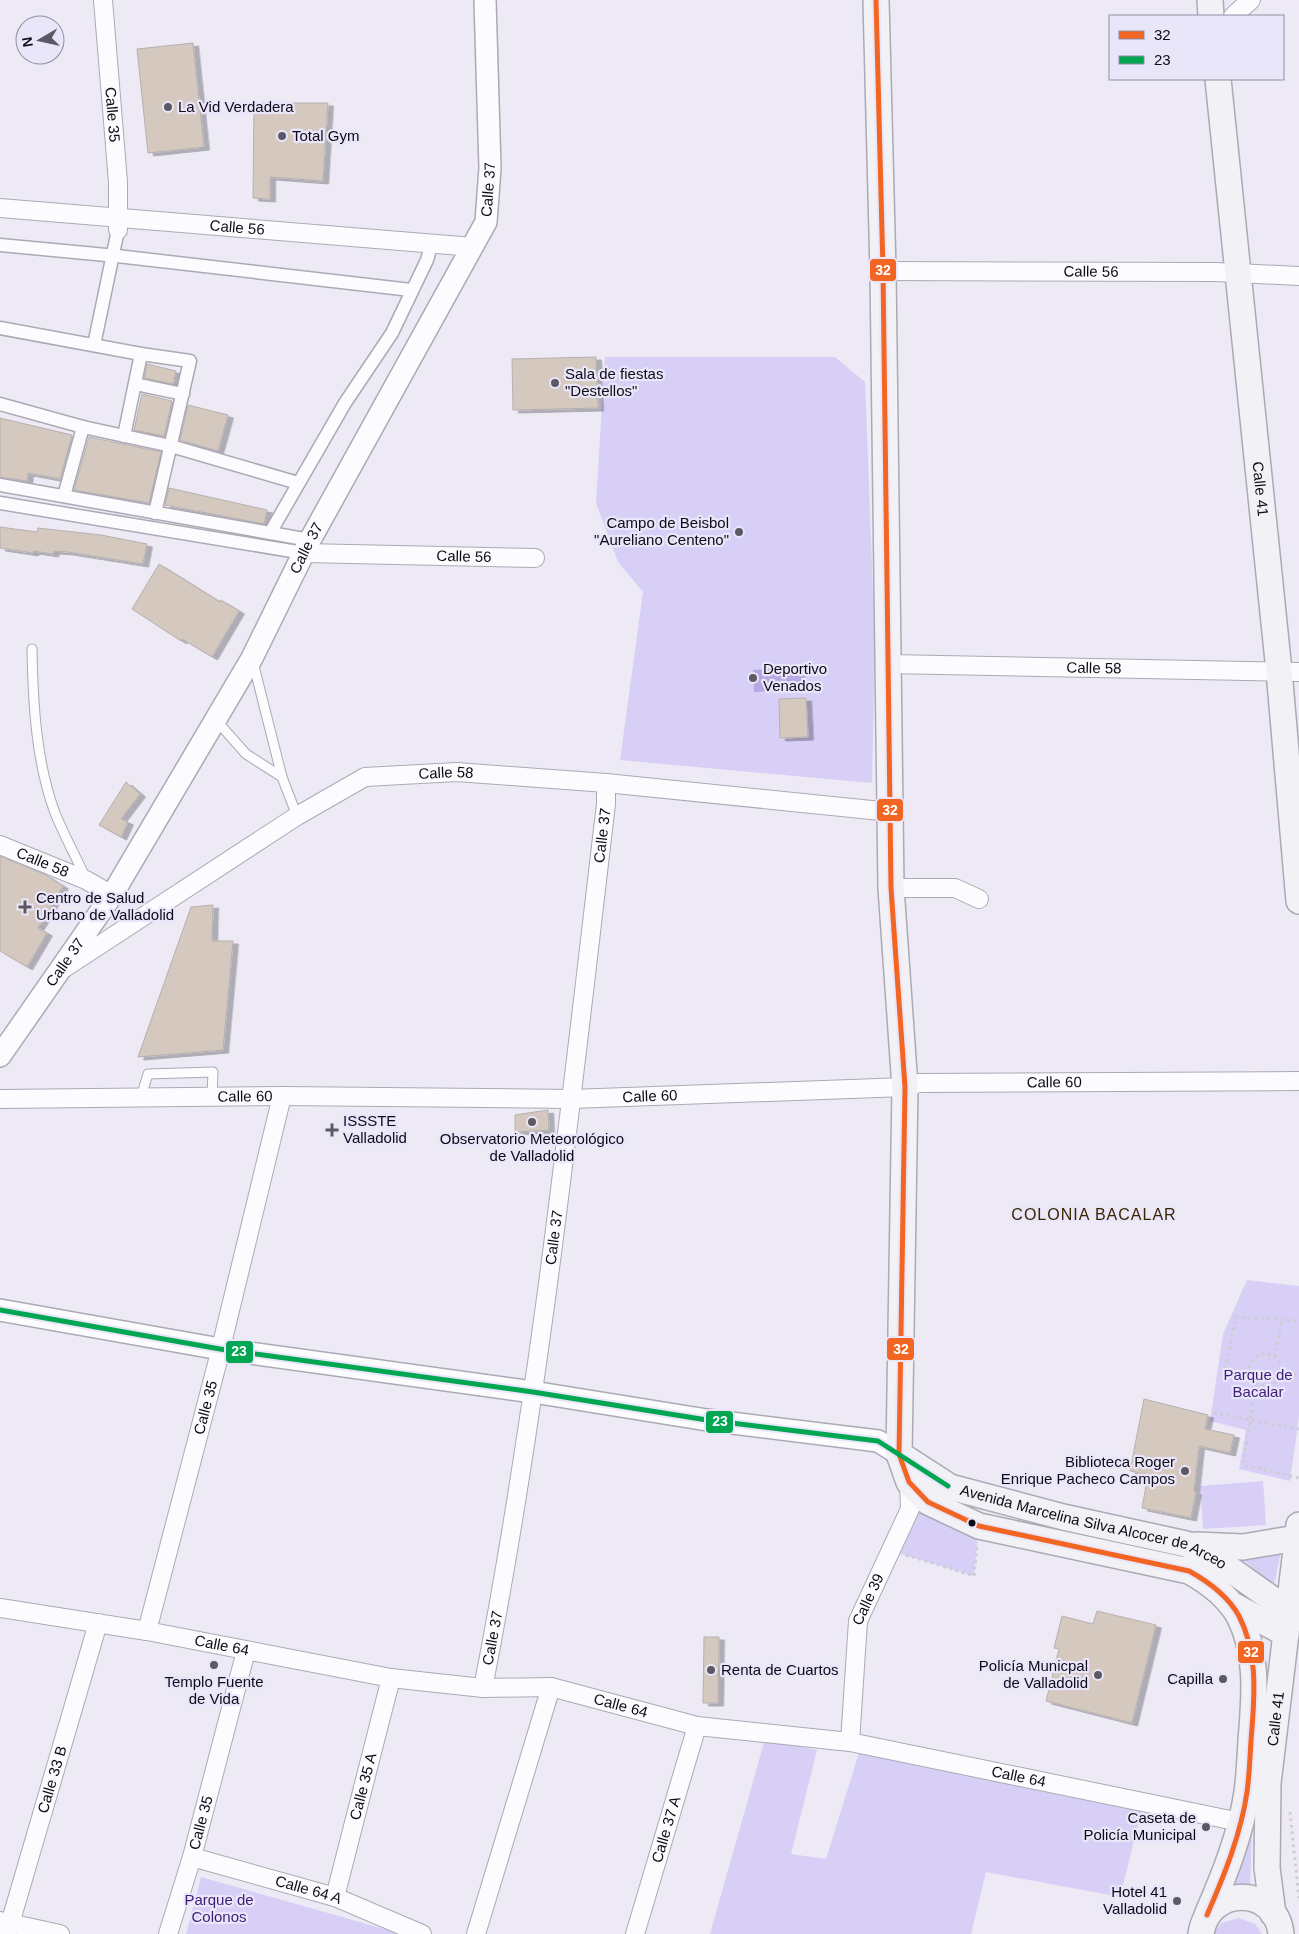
<svg xmlns="http://www.w3.org/2000/svg" width="1299" height="1934" viewBox="0 0 1299 1934" font-family="Helvetica,sans-serif">
<style>
.green{fill:#d8cff6}
.water{fill:#b6a8e2}
.building{fill:#d4c8bf;stroke:#b5b0b0;filter:url(#shadow)}
.lines{fill:none;stroke-linecap:round;stroke-linejoin:round}
.service-casing{stroke:#aca9b4;stroke-width:11}
.pedestrian-casing{stroke:#aca9b4;stroke-width:15}
.minor-casing{stroke:#aca9b4;stroke-width:20}
.tertiary-casing{stroke:#aca9b4;stroke-width:24}
.secondary-casing{stroke:#aca9b4;stroke-width:28}
.path{stroke:#ceccd1;stroke-width:3;stroke-dasharray:2.5 4;stroke-linecap:butt}
.service{stroke:#fcfcfe;stroke-width:9}
.pedestrian{stroke:#fcfcfe;stroke-width:12}
.minor{stroke:#fcfcfe;stroke-width:18}
.tertiary{stroke:#fcfcfe;stroke-width:21}
.secondary{stroke:#f2f1f6;stroke-width:25}
.bus-1-casing{stroke:#eae6fa;stroke-width:9}
.bus-2-casing{stroke:#eae6fa;stroke-width:9}
.bus-1{stroke:#f26522;stroke-width:5}
.bus-2{stroke:#00a651;stroke-width:5}
.poi-dot{fill:#5c5964;stroke:#eae6fa;stroke-width:2}
.bus-dot{fill:#0e0b16;stroke:#eae6fa;stroke-width:2}
.labels{text-anchor:middle;stroke-width:4.5;stroke-linejoin:round;paint-order:stroke}
.poi-label{font-size:15px;fill:#0e0b16;stroke:#eae6fa;text-anchor:start}
.street-label{font-size:15px;fill:#0e0b16;stroke:#eae6fa}
.park-label{font-size:15px;fill:#3f1d77;stroke:#eae6fa}
.neighbourhood-label{font-size:16px;letter-spacing:1px;fill:#3a2500;stroke:#eae6fa}
.line-badge{stroke:#eae6fa;stroke-width:2}
.badge-label{font-size:14px;text-anchor:middle;font-weight:bold;fill:#fff}
</style>
<defs>
<filter id="shadow"><feDropShadow dx="5.5" dy="3" stdDeviation="0" flood-color="#0004"/></filter>
</defs>
<rect width="100%" height="100%" fill="#edeaf6"/>
<g class="green">
<polygon points="605,357 835,357 865,382 875,645 872,783 620,760 643,592 618,562 596,503"/>
<polygon points="1247,1280 1299,1286 1299,1417 1290,1481 1239,1469 1246,1430 1210,1421 1223,1334"/>
<polygon points="1263,1481 1266,1525 1203,1529 1200,1486"/>
<polygon points="927,1501 979,1526 974,1576 891,1551 910,1509"/>
<polygon points="1282,1546 1273,1591 1254,1569 1241,1558"/>
<polygon points="1260,1647 1266,1648 1252,1833 1250,1890 1223,1878"/>
<polygon points="765,1739 817,1750 791,1854 826,1859 862,1743 1145,1797 1120,1897 986,1872 971,1934 710,1934"/>
<polygon points="201,1877 402,1934 186,1934"/>
<polygon points="1238,1918 1255,1924 1262,1934 1213,1934 1221,1923"/>
</g>
<polygon class="water" points="805,667 806,689 754,692 753,670"/>
<g class="building">
<polygon points="193,43 204,147 148,153 137,49"/>
<polygon points="254,103 328,103 323,181 270,177 270,199 253,198"/>
<polygon points="596,357 598,408 513,410 512,359"/>
<polygon points="147,364 176,371 173,384 144,378"/>
<polygon points="142,394 172,401 164,436 134,430"/>
<polygon points="188,405 228,415 218,451 180,440"/>
<polygon points="0,418 72,435 60,479 28,473 27,481 0,477"/>
<polygon points="89,437 161,452 149,503 74,490"/>
<polygon points="169,488 267,510 264,524 165,505"/>
<polygon points="0,527 37,532 38,528 101,535 147,544 143,564 68,552 54,551 53,554 34,551 33,553 0,548"/>
<polygon points="159,564 220,602 221,600 239,611 212,657 182,639 181,641 132,609"/>
<polygon points="806,698 808,737 780,738 779,699"/>
<polygon points="126,782 140,794 121,819 128,822 121,837 99,825"/>
<polygon points="0,856 46,875 63,886 38,928 47,933 27,967 0,951"/>
<polygon points="213,905 212,941 233,941 223,1050 138,1057 191,907"/>
<polygon points="548,1110 549,1130 515,1132 515,1115"/>
<polygon points="1144,1399 1208,1415 1205,1429 1234,1435 1230,1453 1199,1446 1194,1491 1196,1492 1191,1518 1142,1508 1148,1475 1130,1471"/>
<polygon points="1097,1611 1156,1625 1132,1723 1046,1701 1059,1649 1054,1648 1062,1616 1093,1624"/>
<polygon points="704,1637 719,1637 718,1703 703,1703"/>
</g>
<g class="lines">
<defs>
<g id="service">
<path d="M32,649C33,703 36,762 55,813C64,835 76,857 86,879"/>
<polyline points="215,719 246,754 282,777 253,662"/>
<polyline points="282,777 297,816"/>
<polyline points="141,1097 148,1074 213,1072 212,1096"/>
</g>
<g id="pedestrian">
<polyline points="0,245 117,256 411,290"/>
<polyline points="0,328 141,354 190,361 155,513"/>
<polyline points="94,345 118,230"/>
<polyline points="135,384 183,394"/>
<polyline points="0,404 83,427 171,446 298,483"/>
<polyline points="124,436 141,354"/>
<polyline points="0,485 310,540"/>
<polyline points="64,496 83,427"/>
<polyline points="0,503 304,553"/>
<polyline points="270,533 345,403 392,333 427,260 432,243"/>
</g>
<g id="minor">
<path id="s1" d="M103,0L118,182V230"/>
<polyline points="1233,16 1251,0"/>
<path id="s2" d="M0,208L473,247"/>
<path id="s3" d="M883,271L1216,272L1299,276"/>
<path id="s4" d="M304,553L535,558"/>
<path id="s5" d="M888,664L1299,672"/>
<path id="s6" d="M0,845L86,880L112,895"/>
<polyline points="891,888 955,888 979,899"/>
<path id="s7" d="M63,969L297,816L365,777L457,772L606,783L891,812"/>
<path id="s8" d="M0,1099L282,1096L571,1099L905,1087L919,1083L1299,1081"/>
<path id="s9" d="M0,1608L147,1631L391,1678L483,1688L551,1687L697,1726L850,1742L1240,1822"/>
<path id="s10" d="M147,1631L217,1364L282,1096"/>
<path id="s11" d="M483,1688C540,1397 571,1099 606,804V783"/>
<path id="s12" d="M850,1742L858,1621L910,1509L909,1482L912,1476"/>
<path id="s13" d="M192,1857L335,1897L422,1934"/>
<path id="s14" d="M335,1897L391,1678"/>
<polyline points="0,1921 60,1934"/>
<path id="s15" d="M7,1934L98,1623"/>
<path id="s16" d="M168,1934L192,1857L246,1651"/>
<polyline points="476,1934 551,1687"/>
<path id="s17" d="M635,1934L697,1726"/>
</g>
<g id="tertiary">
<path id="s18" d="M0,1056L112,895L252,658L310,540L486,222L490,168L485,0"/>
<polyline points="0,1310 220,1349 533,1392 707,1420 878,1441 899,1454"/>
</g>
<g id="secondary">
<path d="M876,0L883,271L891,888L905,1087L899,1454L909,1482L928,1502L979,1526L1189,1571C1209,1582 1228,1596 1239,1616C1257,1651 1255,1690 1252,1728C1250,1749 1250,1771 1247,1792C1241,1834 1224,1876 1207,1915"/>
<polyline points="1210,0 1211,16"/>
<path id="s19" d="M1218,79L1279,671L1299,901"/>
<path id="s20" d="M899,1454L950,1487L1063,1517L1186,1544L1217,1560L1289,1611"/>
<polyline points="1196,1545 1243,1547 1297,1538"/>
<polyline points="1231,1604 1286,1634"/>
<path id="s21" d="M1273,1914L1267,1868L1268,1783L1299,1525"/>
<path d="M1201,1934C1208,1885 1276,1885 1281,1934"/>
</g>
</defs>
<use href="#service" class="service-casing"/>
<use href="#pedestrian" class="pedestrian-casing"/>
<use href="#minor" class="minor-casing"/>
<use href="#tertiary" class="tertiary-casing"/>
<use href="#secondary" class="secondary-casing"/>
<g class="path">
<circle cx="1265" cy="1370" r="16"/>
<polyline points="1275,1357 1282,1319"/>
<polyline points="1281,1373 1299,1375"/>
<polyline points="1250,1376 1224,1375 1236,1317 1299,1321"/>
<polyline points="1256,1384 1243,1465 1299,1478"/>
<polyline points="1214,1413 1299,1429"/>
<polyline points="906,1555 974,1576 977,1547"/>
<polyline points="1290,1812 1299,1898"/>
</g>
<use href="#service" class="service"/>
<use href="#pedestrian" class="pedestrian"/>
<use href="#minor" class="minor"/>
<use href="#tertiary" class="tertiary"/>
<use href="#secondary" class="secondary"/>
<defs>
<path id="bus-1" d="M876,0L883,271L891,888L905,1087L899,1454L909,1482L928,1502L979,1526L1189,1571C1209,1582 1228,1596 1239,1616C1257,1651 1255,1690 1252,1728C1250,1749 1250,1771 1247,1792C1241,1834 1224,1876 1207,1915"/>
<polyline id="bus-2" points="0,1310 220,1349 533,1392 707,1420 878,1441 948,1486"/>
</defs>
<use href="#bus-1" class="bus-1-casing"/>
<use href="#bus-2" class="bus-2-casing"/>
<use href="#bus-1" class="bus-1"/>
<use href="#bus-2" class="bus-2"/>
</g>
<g class="poi-dot">
<circle cx="168" cy="107" r="5"/>
<circle cx="282" cy="136" r="5"/>
<circle cx="555" cy="383" r="5"/>
<circle cx="739" cy="532" r="5"/>
<circle cx="753" cy="678" r="5"/>
<path d="M22.5 899.5h5v5h5v5h-5v5h-5v-5h-5v-5h5z"/>
<circle cx="532" cy="1122" r="5"/>
<path d="M329.5 1122.5h5v5h5v5h-5v5h-5v-5h-5v-5h5z"/>
<circle cx="1185" cy="1471" r="5"/>
<circle cx="214" cy="1665" r="5"/>
<circle cx="711" cy="1670" r="5"/>
<circle cx="1098" cy="1675" r="5"/>
<circle cx="1223" cy="1679" r="5"/>
<circle cx="1206" cy="1827" r="5"/>
<circle cx="1177" cy="1901" r="5"/>
</g>
<circle class="bus-dot" cx="972" cy="1523" r="4.5"/>
<g class="labels">
<g class="poi-label">
<text x="178" y="112">La Vid Verdadera</text>
<text x="292" y="141">Total Gym</text>
<text x="565" y="379">Sala de fiestas<tspan x="565" dy="17">"Destellos"</tspan></text>
<text x="729" y="528" text-anchor="end">Campo de Beisbol<tspan x="729" dy="17">"Aureliano Centeno"</tspan></text>
<text x="763" y="674">Deportivo<tspan x="763" dy="17">Venados</tspan></text>
<text x="36" y="903">Centro de Salud<tspan x="36" dy="17">Urbano de Valladolid</tspan></text>
<text x="343" y="1126">ISSSTE<tspan x="343" dy="17">Valladolid</tspan></text>
<text x="532" y="1144" text-anchor="middle">Observatorio Meteorológico<tspan x="532" dy="17">de Valladolid</tspan></text>
<text x="1175" y="1467" text-anchor="end">Biblioteca Roger<tspan x="1175" dy="17">Enrique Pacheco Campos</tspan></text>
<text x="1088" y="1671" text-anchor="end">Policía Municpal<tspan x="1088" dy="17">de Valladolid</tspan></text>
<text x="721" y="1675">Renta de Cuartos</text>
<text x="1213" y="1684" text-anchor="end">Capilla</text>
<text x="214" y="1687" text-anchor="middle">Templo Fuente<tspan x="214" dy="17">de Vida</tspan></text>
<text x="1196" y="1823" text-anchor="end">Caseta de<tspan x="1196" dy="17">Policía Municipal</tspan></text>
<text x="1167" y="1897" text-anchor="end">Hotel 41<tspan x="1167" dy="17">Valladolid</tspan></text>
</g>
<g class="street-label">
<text dy="5" stroke="none"><textPath href="#s1" startOffset="115">Calle 35</textPath></text>
<text dy="5" stroke="none"><textPath href="#s18" startOffset="999">Calle 37</textPath></text>
<text dy="5" stroke="none"><textPath href="#s2" startOffset="238">Calle 56</textPath></text>
<text dy="5" stroke="none"><textPath href="#s3" startOffset="208">Calle 56</textPath></text>
<text dy="5" stroke="none"><textPath href="#s19" startOffset="412">Calle 41</textPath></text>
<text dy="5" stroke="none"><textPath href="#s18" startOffset="594">Calle 37</textPath></text>
<text dy="5" stroke="none"><textPath href="#s4" startOffset="160">Calle 56</textPath></text>
<text dy="5" stroke="none"><textPath href="#s5" startOffset="206">Calle 58</textPath></text>
<text dy="5" stroke="none"><textPath href="#s7" startOffset="439">Calle 58</textPath></text>
<text dy="5" stroke="none"><textPath href="#s11" startOffset="861">Calle 37</textPath></text>
<text dy="5" stroke="none"><textPath href="#s6" startOffset="46">Calle 58</textPath></text>
<text dy="5" stroke="none"><textPath href="#s18" startOffset="114">Calle 37</textPath></text>
<text dy="5" stroke="none"><textPath href="#s8" startOffset="1055">Calle 60</textPath></text>
<text dy="5" stroke="none"><textPath href="#s8" startOffset="245">Calle 60</textPath></text>
<text dy="5" stroke="none"><textPath href="#s8" startOffset="650">Calle 60</textPath></text>
<text dy="5" stroke="none"><textPath href="#s11" startOffset="456">Calle 37</textPath></text>
<text dy="5" stroke="none"><textPath href="#s10" startOffset="231">Calle 35</textPath></text>
<text dy="5" stroke="none"><textPath href="#s20" startOffset="210">Avenida Marcelina Silva Alcocer de Arceo</textPath></text>
<text dy="5" stroke="none"><textPath href="#s12" startOffset="145">Calle 39</textPath></text>
<text dy="5" stroke="none"><textPath href="#s11" startOffset="51">Calle 37</textPath></text>
<text dy="5" stroke="none"><textPath href="#s9" startOffset="225">Calle 64</textPath></text>
<text dy="5" stroke="none"><textPath href="#s9" startOffset="630">Calle 64</textPath></text>
<text dy="5" stroke="none"><textPath href="#s21" startOffset="196">Calle 41</textPath></text>
<text dy="5" stroke="none"><textPath href="#s9" startOffset="1035">Calle 64</textPath></text>
<text dy="5" stroke="none"><textPath href="#s15" startOffset="161">Calle 33 B</textPath></text>
<text dy="5" stroke="none"><textPath href="#s14" startOffset="114">Calle 35 A</textPath></text>
<text dy="5" stroke="none"><textPath href="#s16" startOffset="116">Calle 35</textPath></text>
<text dy="5" stroke="none"><textPath href="#s17" startOffset="109">Calle 37 A</textPath></text>
<text dy="5" stroke="none"><textPath href="#s13" startOffset="121">Calle 64 A</textPath></text>
</g>
<g class="park-label">
<text x="1258" y="1380">Parque de<tspan x="1258" dy="17">Bacalar</tspan></text>
<text x="219" y="1905">Parque de<tspan x="219" dy="17">Colonos</tspan></text>
</g>
<g class="neighbourhood-label">
<text x="1094" y="1220">COLONIA BACALAR</text>
</g>
</g>
<g class="line-badge">
<rect x="869" y="258" width="28" height="24" rx="5" fill="#f26522"/>
<rect x="876" y="798" width="28" height="24" rx="5" fill="#f26522"/>
<rect x="886" y="1337" width="29" height="24" rx="5" fill="#f26522"/>
<rect x="225" y="1340" width="29" height="24" rx="5" fill="#00a651"/>
<rect x="705" y="1410" width="29" height="24" rx="5" fill="#00a651"/>
<rect x="1237" y="1640" width="28" height="24" rx="5" fill="#f26522"/>
</g>
<g class="badge-label">
<text x="883" y="275">32</text>
<text x="890" y="815">32</text>
<text x="901" y="1354">32</text>
<text x="239" y="1356">23</text>
<text x="720" y="1426">23</text>
<text x="1251" y="1657">32</text>
</g>
<rect x="1109" y="15" width="175" height="65" fill="#eae6fa" stroke="#928e9f"/>
<rect x="1119" y="31" width="25" height="8" fill="#f26522" stroke="#928e9f"/>
<text x="1154" y="40" font-size="15" fill="#0e0b16">32</text>
<rect x="1119" y="56" width="25" height="8" fill="#00a651" stroke="#928e9f"/>
<text x="1154" y="65" font-size="15" fill="#0e0b16">23</text>
<g transform="translate(40 40) rotate(261)"><circle r="24" fill="#eae6fa" stroke="#928e9f"/>
<path d="M0-4L9 19L0 12L-9 19Z" fill="#5c5964"/>
<text y="-8" font-size="14" font-weight="bold" text-anchor="middle" fill="#0e0b16">N</text>
</g>
</svg>
